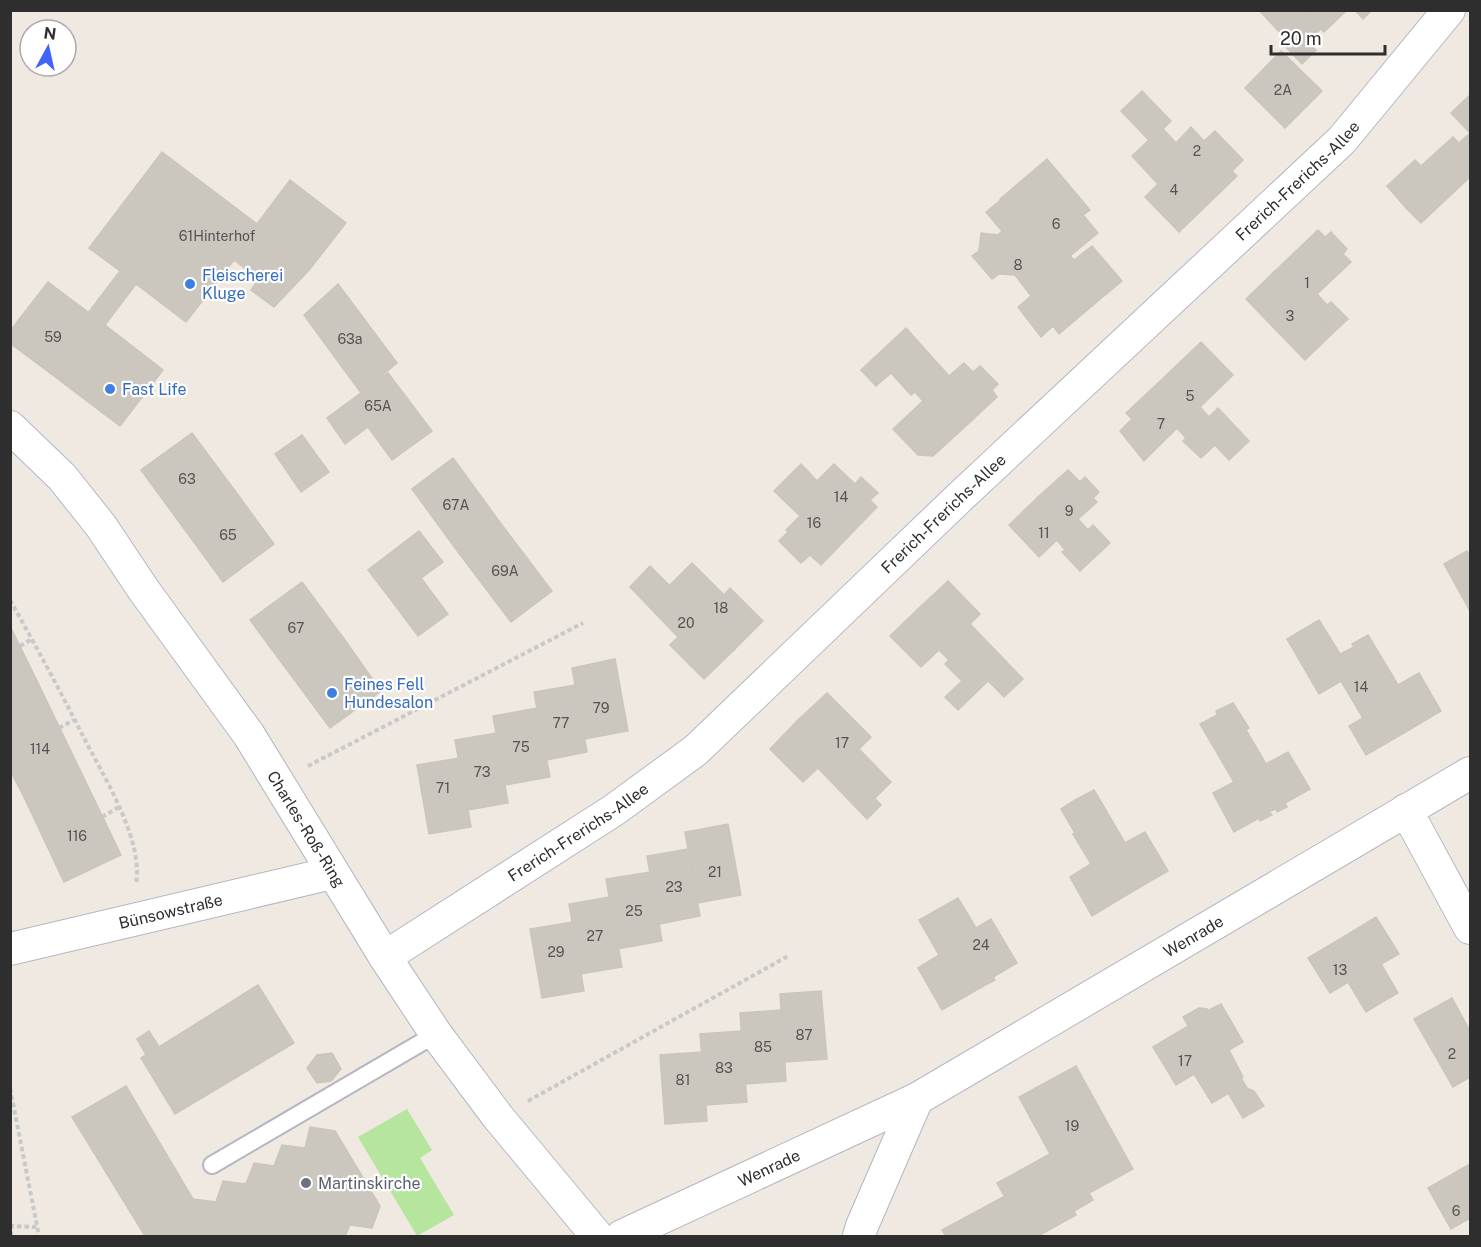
<svg xmlns="http://www.w3.org/2000/svg" width="1481" height="1247" viewBox="0 0 1481 1247" font-family="'Public Sans',sans-serif">
<style>
.green{fill:#b6e59e}
.building{fill:#cbc7bf;stroke:#cbc5ba;stroke-width:1.5}
.lines{fill:none;stroke-linecap:round;stroke-linejoin:round}
.lane-casing{stroke:#b4b7c1;stroke-width:20}
.street-casing{stroke:#b4b7c1;stroke-width:34}
.path{stroke:#c9c9c9;stroke-width:4;stroke-dasharray:4.5 3;stroke-linecap:butt}
.lane{stroke:#fff;stroke-width:16}
.street{stroke:#fff;stroke-width:32}
.shop-dot{fill:#3f7fe0;stroke:#fff;stroke-width:2}
.worship-dot{fill:#6b7280;stroke:#fff;stroke-width:2}
.labels{text-anchor:middle;stroke-width:4.5;stroke-linejoin:round;paint-order:stroke}
.number-label{font-size:14px;fill:#555452}
.street-label{font-size:16px;fill:#2e2e2e;stroke:#fff}
.shop-label{font-size:16px;fill:#366cbe;stroke:#fff;text-anchor:start}
.worship-label{font-size:16px;fill:#5b616d;stroke:#fff;text-anchor:start}
</style>
<rect width="100%" height="100%" fill="#efe9e1"/>
<polygon class="green" points="407,1109 432,1150 420,1158 454,1215 417,1236 358,1137"/>
<g class="building">
<polygon points="1259,10 1312,10 1284,37"/>
<polygon points="1312,10 1347,10 1324,32 1321,29 1307,41 1316,50 1302,64 1280,41"/>
<polygon points="1355,10 1372,10 1363,19"/>
<polygon points="1281,51 1322,91 1285,128 1245,88"/>
<polygon points="1142,91 1171,121 1163,129 1176,143 1191,127 1204,141 1215,131 1243,160 1232,171 1237,176 1209,203 1121,111"/>
<polygon points="1470,95 1470,149 1406,208 1387,186 1415,160 1421,166 1453,137 1459,143 1470,133 1451,113"/>
<polygon points="1149,140 1209,203 1179,232 1145,197 1158,184 1132,156"/>
<polygon points="1470,149 1470,177 1421,223 1406,208"/>
<polygon points="162,152 257,224 290,180 346,223 310,269 274,307 251,290 259,279 234,260 186,322 136,284 105,325 88,313 120,271 89,248"/>
<polygon points="1047,159 1090,210 1083,215 1098,233 1070,256 1074,260 1092,246 1122,281 1092,306 1000,199"/>
<polygon points="1002,199 1092,306 1059,334 1053,326 1041,337 1018,307 1031,296 1015,275 999,274 992,279 972,256 979,251 981,233 998,235 1002,231 986,212"/>
<polygon points="1318,230 1325,237 1331,232 1347,249 1343,254 1351,262 1317,294 1327,305 1331,302 1348,319 1333,333 1274,272"/>
<polygon points="1274,272 1333,333 1305,360 1246,299"/>
<polygon points="48,282 105,325 62,382 10,343 10,331"/>
<polygon points="338,284 397,363 361,393 304,315"/>
<polygon points="105,325 163,370 120,426 62,382"/>
<polygon points="906,328 949,376 964,363 973,372 980,366 998,384 992,390 997,397 968,424 892,341"/>
<polygon points="892,341 968,424 933,456 918,455 893,429 923,401 915,392 911,395 891,373 876,386 861,370"/>
<polygon points="1201,342 1233,375 1200,407 1209,417 1218,408 1249,441 1229,460 1157,384"/>
<polygon points="388,373 432,431 392,460 368,427 345,444 327,418"/>
<polygon points="1157,384 1215,445 1201,458 1183,441 1186,438 1177,428 1144,461 1120,431 1132,419 1126,413"/>
<polygon points="192,433 233,488 182,526 141,470"/>
<polygon points="302,435 329,472 301,492 275,454"/>
<polygon points="453,458 499,521 458,552 412,489"/>
<polygon points="801,464 817,481 834,464 855,484 861,477 878,493 870,500 877,507 849,536 788,477"/>
<polygon points="1068,470 1080,482 1085,477 1099,492 1093,498 1097,502 1078,519 1088,530 1093,525 1110,543 1095,557 1038,497"/>
<polygon points="788,477 849,536 821,565 810,555 801,563 779,541 788,532 786,530 800,516 774,491"/>
<polygon points="233,488 274,544 223,582 182,526"/>
<polygon points="1038,497 1095,557 1080,571 1062,552 1065,550 1057,540 1039,557 1009,525"/>
<polygon points="499,521 552,591 511,622 458,552"/>
<polygon points="419,531 443,562 391,600 368,570"/>
<polygon points="1467,551 1470,557 1470,611 1444,564"/>
<polygon points="692,563 724,595 730,588 763,621 734,650 670,585"/>
<polygon points="650,566 734,650 704,679 670,645 678,637 630,587"/>
<polygon points="421,578 448,614 418,636 391,600"/>
<polygon points="948,581 980,614 970,624 1023,679 1004,697 918,609"/>
<polygon points="302,582 342,636 290,674 250,620"/>
<polygon points="918,609 988,681 958,710 945,697 962,681 945,664 949,660 939,650 921,667 890,636"/>
<polygon points="1319,620 1340,654 1354,647 1404,733 1366,755 1349,726 1363,718 1341,681 1319,694 1287,639"/>
<polygon points="10,626 39,685 10,698"/>
<polygon points="1368,635 1398,685 1419,673 1441,711 1404,733 1352,644"/>
<polygon points="342,636 381,691 330,728 290,674"/>
<polygon points="615,659 628,731 585,739 572,668"/>
<polygon points="39,685 80,770 24,797 10,770 10,698"/>
<polygon points="575,685 587,752 546,760 534,692"/>
<polygon points="827,693 871,737 859,749 891,782 874,799 798,720"/>
<polygon points="1233,703 1249,728 1246,730 1266,764 1288,752 1310,789 1285,803 1287,807 1277,812 1276,809 1273,810 1217,715 1216,711"/>
<polygon points="537,708 550,777 505,785 493,716"/>
<polygon points="1217,715 1273,810 1269,812 1272,815 1260,821 1259,818 1234,832 1213,793 1234,782 1200,724"/>
<polygon points="798,720 881,805 867,819 818,768 803,782 770,749"/>
<polygon points="496,733 508,803 468,810 455,740"/>
<polygon points="459,758 471,827 429,834 417,765"/>
<polygon points="80,770 121,855 64,882 24,797"/>
<polygon points="1094,790 1125,843 1145,832 1168,871 1130,893 1075,800"/>
<polygon points="1075,800 1130,893 1092,916 1070,877 1091,864 1073,834 1075,833 1061,809"/>
<polygon points="728,824 741,895 698,903 685,832"/>
<polygon points="688,849 700,916 659,924 647,856"/>
<polygon points="650,872 662,941 618,949 606,879"/>
<polygon points="609,897 622,967 581,974 569,904"/>
<polygon points="958,898 976,928 991,919 1017,963 993,977 995,980 980,988 935,911"/>
<polygon points="935,911 980,988 942,1010 918,968 939,955 919,920"/>
<polygon points="1376,917 1399,954 1381,964 1398,993 1384,1001 1345,936"/>
<polygon points="572,922 584,991 542,998 530,929"/>
<polygon points="1345,936 1384,1001 1366,1012 1348,982 1330,993 1308,958"/>
<polygon points="258,985 294,1043 175,1114 141,1058 146,1055 137,1039 149,1031 159,1047"/>
<polygon points="821,991 827,1059 785,1062 780,994"/>
<polygon points="1452,998 1470,1031 1470,1077 1453,1087 1414,1019"/>
<polygon points="1221,1004 1243,1042 1229,1050 1243,1077 1241,1078 1247,1088 1254,1091 1264,1106 1243,1118 1183,1017 1199,1008 1207,1009 1207,1011"/>
<polygon points="781,1010 786,1081 745,1084 740,1013"/>
<polygon points="1188,1026 1229,1093 1212,1103 1194,1074 1176,1085 1153,1047"/>
<polygon points="741,1031 747,1102 706,1105 700,1034"/>
<polygon points="702,1052 707,1121 665,1124 660,1055"/>
<polygon points="332,1053 341,1069 331,1081 317,1083 307,1068 317,1055"/>
<polygon points="1076,1066 1133,1169 1089,1193 1093,1200 1074,1211 1076,1215 1038,1236 1027,1236 997,1183 1050,1154 1019,1097"/>
<polygon points="126,1086 193,1199 185,1221 194,1236 145,1236 72,1117"/>
<polygon points="310,1127 335,1131 380,1206 372,1228 350,1225 345,1236 194,1236 185,1221 193,1199 216,1202 223,1181 246,1184 254,1163 274,1166 282,1145 305,1148"/>
<polygon points="1470,1164 1470,1185 1437,1204 1428,1188"/>
<polygon points="1470,1185 1470,1218 1451,1229 1437,1204"/>
<polygon points="1005,1196 1027,1236 946,1236 942,1230"/>
</g>
<g class="lines">
<defs>
<polyline id="lane" points="212,1165 436,1034"/>
<g id="street">
<path id="s1" d="M10,427L62,477L101,526L143,589L249,735L385,957L436,1034L498,1117L597,1236"/>
<polyline points="1406,810 1470,928"/>
<path id="s2" d="M10,949L332,873"/>
<path id="s3" d="M385,957L614,810L696,750L961,496L1342,140L1449,10"/>
<path id="s4" d="M622,1236L917,1099L1470,773"/>
<polyline points="859,1236 862,1226 917,1099"/>
</g>
</defs>
<use href="#lane" class="lane-casing"/>
<use href="#street" class="street-casing"/>
<g class="path">
<path d="M10,600C35,644 59,689 82,734C102,774 144,839 136,884"/>
<polyline points="20,646 32,639"/>
<polyline points="59,728 74,720"/>
<polyline points="308,766 583,623"/>
<polyline points="102,817 119,807"/>
<polyline points="10,1088 39,1236"/>
<polyline points="528,1101 790,955"/>
<polyline points="11,1236 12,1226 37,1227"/>
</g>
<use href="#lane" class="lane"/>
<use href="#street" class="street"/>
</g>
<g class="shop-dot">
<circle cx="190" cy="284" r="6"/>
<circle cx="110" cy="389" r="6"/>
<circle cx="332" cy="693" r="6"/>
</g>
<circle class="worship-dot" cx="306" cy="1183" r="6"/>
<g class="labels">
<g class="number-label">
<text x="1283" y="95">2A</text>
<text x="1197" y="156">2</text>
<text x="1174" y="195">4</text>
<text x="1056" y="229">6</text>
<text x="217" y="241">61Hinterhof</text>
<text x="1018" y="270">8</text>
<text x="1307" y="288">1</text>
<text x="1290" y="321">3</text>
<text x="53" y="342">59</text>
<text x="350" y="344">63a</text>
<text x="1190" y="401">5</text>
<text x="378" y="411">65A</text>
<text x="1161" y="429">7</text>
<text x="187" y="484">63</text>
<text x="841" y="502">14</text>
<text x="456" y="510">67A</text>
<text x="1069" y="516">9</text>
<text x="814" y="528">16</text>
<text x="1044" y="538">11</text>
<text x="228" y="540">65</text>
<text x="505" y="576">69A</text>
<text x="721" y="613">18</text>
<text x="686" y="628">20</text>
<text x="296" y="633">67</text>
<text x="1361" y="692">14</text>
<text x="601" y="713">79</text>
<text x="561" y="728">77</text>
<text x="842" y="748">17</text>
<text x="521" y="752">75</text>
<text x="40" y="754">114</text>
<text x="482" y="777">73</text>
<text x="443" y="793">71</text>
<text x="77" y="841">116</text>
<text x="715" y="877">21</text>
<text x="674" y="892">23</text>
<text x="634" y="916">25</text>
<text x="595" y="941">27</text>
<text x="981" y="950">24</text>
<text x="556" y="957">29</text>
<text x="1340" y="975">13</text>
<text x="804" y="1040">87</text>
<text x="763" y="1052">85</text>
<text x="1452" y="1059">2</text>
<text x="1185" y="1066">17</text>
<text x="724" y="1073">83</text>
<text x="683" y="1085">81</text>
<text x="1072" y="1131">19</text>
<text x="1456" y="1216">6</text>
</g>
<g class="street-label">
<text dy="6" stroke="none"><textPath href="#s3" startOffset="1202">Frerich-Frerichs-Allee</textPath></text>
<text dy="6" stroke="none"><textPath href="#s3" startOffset="716">Frerich-Frerichs-Allee</textPath></text>
<text dy="6" stroke="none"><textPath href="#s1" startOffset="501">Charles-Roß-Ring</textPath></text>
<text dy="6" stroke="none"><textPath href="#s3" startOffset="230">Frerich-Frerichs-Allee</textPath></text>
<text dy="6" stroke="none"><textPath href="#s2" startOffset="165">Bünsowstraße</textPath></text>
<text dy="6" stroke="none"><textPath href="#s4" startOffset="646">Wenrade</textPath></text>
<text dy="6" stroke="none"><textPath href="#s4" startOffset="162">Wenrade</textPath></text>
</g>
<g class="shop-label">
<text x="202" y="281">Fleischerei<tspan x="202" dy="18">Kluge</tspan></text>
<text x="122" y="395">Fast Life</text>
<text x="344" y="690">Feines Fell<tspan x="344" dy="18">Hundesalon</tspan></text>
</g>
<g class="worship-label">
<text x="318" y="1189">Martinskirche</text>
</g>
</g>
<rect width="1481" height="1247" fill="none" stroke="#2e2e2e" stroke-width="24"/>
<g transform="translate(48 48) rotate(8)"><circle r="28" fill="#ffffff" stroke="#ababab" stroke-width="1.5"/>
<path d="M0-4.5L10 22L0 15L-10 22Z" fill="#4264fb"/>
<text y="-9" font-size="16" font-weight="bold" text-anchor="middle" fill="#2e2e2e">N</text>
</g>
<path d="M1271 45v9h114v-9" fill="none" stroke="#2e2e2e" stroke-width="3"/>
<text x="1280" y="45" font-size="18" fill="#2e2e2e" stroke="#ffffff" stroke-width="4.5" paint-order="stroke">20 m</text>
</svg>
